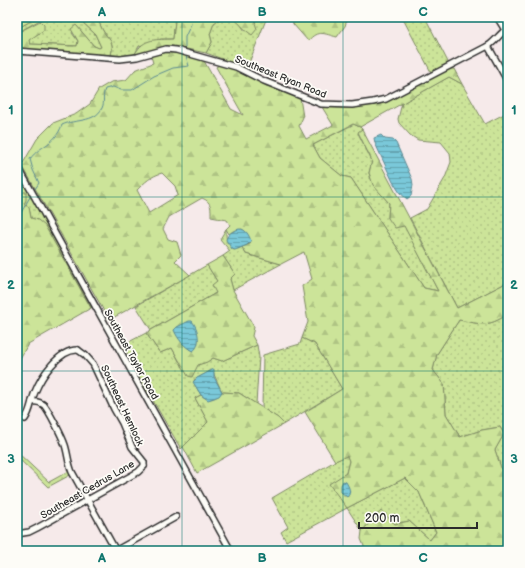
<svg xmlns="http://www.w3.org/2000/svg" width="525" height="568" viewBox="0 0 525 568" font-family="'Balsamiq Sans',sans-serif">
<style>
.grass{fill:url(#grass-dots);stroke:#7c8862}
.forest{fill:url(#forest-firs);stroke:#7c8862;fill-rule:evenodd}
.pitch{fill:#cce499;stroke:#7c8862}
.water{fill:url(#water-rules);stroke:#5a8993}
.lines{fill:none;stroke-linecap:round;stroke-linejoin:round}
.stream{stroke:#5a8993;stroke-width:1}
.minor-casing{stroke:#2b2b2b;stroke-width:8}
.minor{stroke:#fdfcf7;stroke-width:5}
.grid{fill:none;stroke:#0f766e;stroke-width:1;stroke-opacity:0.55}
.labels{text-anchor:middle;stroke-width:3.5;stroke-linejoin:round;paint-order:stroke}
.street-label{font-size:10px;fill:#2b2b2b;stroke:#fdfcf7}
.neatline{fill:none;stroke:#0f766e;stroke-width:1.5}
.grid-label{font-size:13px;text-anchor:middle;font-weight:bold;fill:#0f766e}
</style>
<defs>
<pattern id="grass-dots" width="8" height="8" patternUnits="userSpaceOnUse"><rect width="8" height="8" fill="#cce499"/><path d="M2 2h.1M6 6h.1" fill="none" stroke="#afc484" stroke-width="1.8" stroke-linecap="round"/></pattern>
<pattern id="forest-firs" width="22" height="20" patternUnits="userSpaceOnUse"><rect width="22" height="20" fill="#cce499"/><path d="M5 1l3.5 6h-7zM16 11l3.5 6h-7z" fill="#afc484"/></pattern>
<pattern id="water-rules" width="6" height="5" patternUnits="userSpaceOnUse"><rect width="6" height="5" fill="#7ac8d9"/><path d="M0 2.5h6" fill="none" stroke="#64a3b0"/></pattern>
</defs>
<rect width="100%" height="100%" fill="#f6eaea"/>
<filter id="ink" filterUnits="userSpaceOnUse"><feTurbulence type="fractalNoise" baseFrequency=".025" numOctaves="2"/><feDisplacementMap in="SourceGraphic" scale="8" xChannelSelector="R" yChannelSelector="G"/><feConvolveMatrix kernelMatrix="1 2 1 2 8 2 1 2 1" color-interpolation-filters="sRGB"/></filter>
<g filter="url(#ink)">
<g class="grass">
<polygon points="38,17 45,17 17,33 17,22 20,27"/>
<polygon points="47,17 77,17 95,34 101,47 99,48 94,46 76,25 72,33 78,41 77,46 30,44 28,40 44,25 40,21"/>
<path d="M96,17H172L175,21L173,39H161L139,46L135,54L124,56L111,55C115,40 108,40 102,29C100,25 99,21 96,17Z"/>
<polygon points="232,17 239,22 245,31 255,23 257,17 267,17 247,68 206,53 212,42 210,34 214,23 221,18"/>
<polygon points="402,17 425,17 449,64 431,72"/>
<polygon points="449,77 462,84 485,124 508,112 508,282 457,308 410,218 427,209 445,178 451,162 450,153 441,142 418,140 410,135 399,123 398,119 402,103"/>
<polygon points="354,124 360,127 362,129 358,133 372,161 369,173 373,184 389,203 388,218 404,225 438,291 424,288 351,178 342,176 320,158 313,145"/>
<polygon points="17,171 94,306 91,308 45,226 31,218 30,212 24,204 23,192 17,200"/>
<path d="M226,229C226,241 226,245 238,249L242,247L246,254L281,264L233,290L230,279L235,274L223,256L230,251L220,239Z"/>
<polygon points="207,265 217,281 216,293 151,330 136,306"/>
<path d="M508,314V418L505,420L508,428V488L495,450L504,434L500,427L482,430L460,437L446,414L444,384L433,370L437,354L459,320C482,324 487,328 508,314Z"/>
<path d="M146,333L160,353L172,348L179,361C194,364 200,367 213,358L222,361L257,345L259,357L256,404L239,393L222,392L212,370L194,380L195,385L201,395L195,398L208,422L181,449L141,380L123,345Z"/>
<polygon points="302,338 315,344 342,389 284,424 278,418 262,408 263,355 300,344"/>
<polygon points="17,452 49,482 69,471 72,474 48,487 17,457"/>
<polygon points="347,455 349,461 346,473 347,508 405,478 419,492 436,532 430,540 409,521 395,524 381,511 362,531 347,508 286,541 281,532 288,527 272,498 335,461"/>
</g>
<g class="forest">
<path d="M77,17H96C99,21 100,25 102,29C108,40 115,40 111,55L17,49V33L40,21L44,25V30L29,40L30,44L77,46L78,41L71,29L76,25L94,46L99,48L101,47L95,34Z"/>
<path d="M172,17H228L221,18L214,23L210,34L212,42L206,53L172,46L135,54C144,37 157,40 173,39L175,21Z"/>
<path d="M232,17H257L255,23L257,29L252,35C244,30 240,23 232,17Z"/>
<path d="M292,17H348L345,26L337,37C324,34 318,29 308,41L293,24Z"/>
<path d="M168,52L176,53L204,61L231,109L243,115L216,67L219,65L239,71L300,98L303,117L299,126L306,139L333,125L322,107L345,108L381,103L450,69H454L462,84L449,77L360,127L353,124L313,145L320,158L342,176L351,178L424,288L438,291L404,226L395,228L388,218L389,203L373,185L369,173L372,161L358,132L362,129L457,308L508,282V314C487,328 482,324 459,320L437,354L433,370L444,384L446,414L460,437L482,430L500,427L504,434L495,450L508,488V551H366L361,539L362,531L381,511L395,524L409,521L430,540L436,532L419,492L405,478L347,508L329,484L346,473L349,461L347,456L335,461L305,412L342,389L315,344L302,338L308,322L302,286L312,279L304,252L281,264L246,254L242,247L250,244L251,241L245,231L242,229L233,231L229,234L226,229L230,225L227,220L211,217C211,208 212,202 202,198L169,217L163,229L168,239L177,242L181,255L175,261L190,275L109,320L22,165L37,139L53,123L76,114L90,104L99,89L111,82L126,80L135,70L153,63L151,56ZM162,173L175,186L178,195L149,213L137,190C145,182 151,176 162,173Z"/>
<polygon points="23,192 26,192 26,200 24,204 29,207 31,218 38,220 45,226 91,308 28,344 17,364 17,200"/>
<path d="M223,256L235,274L230,279L233,290L254,327L252,336L257,345L222,361L213,358L207,362L198,365L192,377L188,376L172,348L160,353L146,333L216,293L212,285L217,281L207,265ZM177,327L198,339L197,345L193,351L189,349L174,330Z"/>
<path d="M222,392L239,393L278,418L284,424L197,473L183,447L208,422L195,398L201,395C208,402 216,399 222,392Z"/>
</g>
<polygon class="pitch" points="17,17 38,17 20,27 17,22"/>
<g class="water">
<polygon points="381,135 385,139 393,140 396,143 412,179 413,185 411,196 407,199 400,193 393,182 375,143 374,138"/>
<path d="M239,229C246,229 249,235 251,241L247,245L235,250L232,249L226,240C227,234 233,231 239,229Z"/>
<path d="M189,321H192C198,328 202,345 193,351C185,348 177,338 174,330L177,327Z"/>
<polygon points="214,369 214,377 222,392 219,396 208,400 201,395 193,382 197,378"/>
<path d="M343,481L346,482C349,487 352,493 347,497L341,492V485Z"/>
</g>
<g class="lines">
<g class="stream">
<polyline points="185,50 185,37 191,24 190,17"/>
<path d="M35,189L39,183L33,170L30,159C41,144 54,146 62,125C74,119 95,123 102,108C105,102 102,96 105,89L113,87L121,90H132L154,76L173,68L189,66L186,56"/>
<polyline points="17,220 31,195"/>
</g>
<defs>
<g id="minor">
<polyline points="497,17 505,30"/>
<polyline points="488,46 508,82"/>
<path d="M17,51L120,59L137,57L166,49L176,50L236,67L264,81L321,104L352,105L373,102L386,99L488,46C496,41 500,33 508,28"/>
<polyline points="17,165 231,551"/>
<polyline points="78,350 85,355 93,364 114,409 122,423 132,447 144,462 144,466"/>
<path d="M32,402C37,401 40,402 44,405C49,411 62,436 65,445C68,454 68,463 72,472L116,551"/>
<path d="M25,419C31,411 31,401 35,392C41,377 59,349 78,350"/>
<polyline points="17,534 29,532 37,528 138,472 144,466"/>
<polyline points="115,551 176,517"/>
</g>
</defs>
<use href="#minor" class="minor-casing"/>
<use href="#minor" class="minor"/>
</g>
</g>
<path class="grid" d="M182,17V551M343,17V551M17,197H508M17,371H508"/>
<g class="labels">
<g class="street-label">
<text transform="translate(281 76) rotate(22)" y="4">Southeast Ryan Road</text>
<text transform="translate(132 354) rotate(61)" y="4">Southeast Taylor Road</text>
<text transform="translate(123 405) rotate(65)" y="4">Southeast Hemlock</text>
<text transform="translate(87 489) rotate(-30)" y="4">Southeast Cedrus Lane</text>
</g>
</g>
<rect width="525" height="568" fill="none" stroke="#fdfcf7" stroke-width="44"/>
<path d="M359 522v6h118v-6" fill="none" stroke="#2b2b2b" stroke-width="2"/>
<text x="365" y="522" font-size="12" fill="#2b2b2b" stroke="#fdfcf7" stroke-width="3" paint-order="stroke">200 m</text>
<rect x="22" y="22" width="481" height="524" class="neatline"/>
<g class="grid-label">
<text x="102" y="16">A</text>
<text x="262" y="16">B</text>
<text x="423" y="16">C</text>
<text x="11" y="114">1</text>
<text x="514" y="114">1</text>
<text x="11" y="289">2</text>
<text x="514" y="289">2</text>
<text x="11" y="463">3</text>
<text x="514" y="463">3</text>
<text x="102" y="562">A</text>
<text x="262" y="562">B</text>
<text x="423" y="562">C</text>
</g>
</svg>
